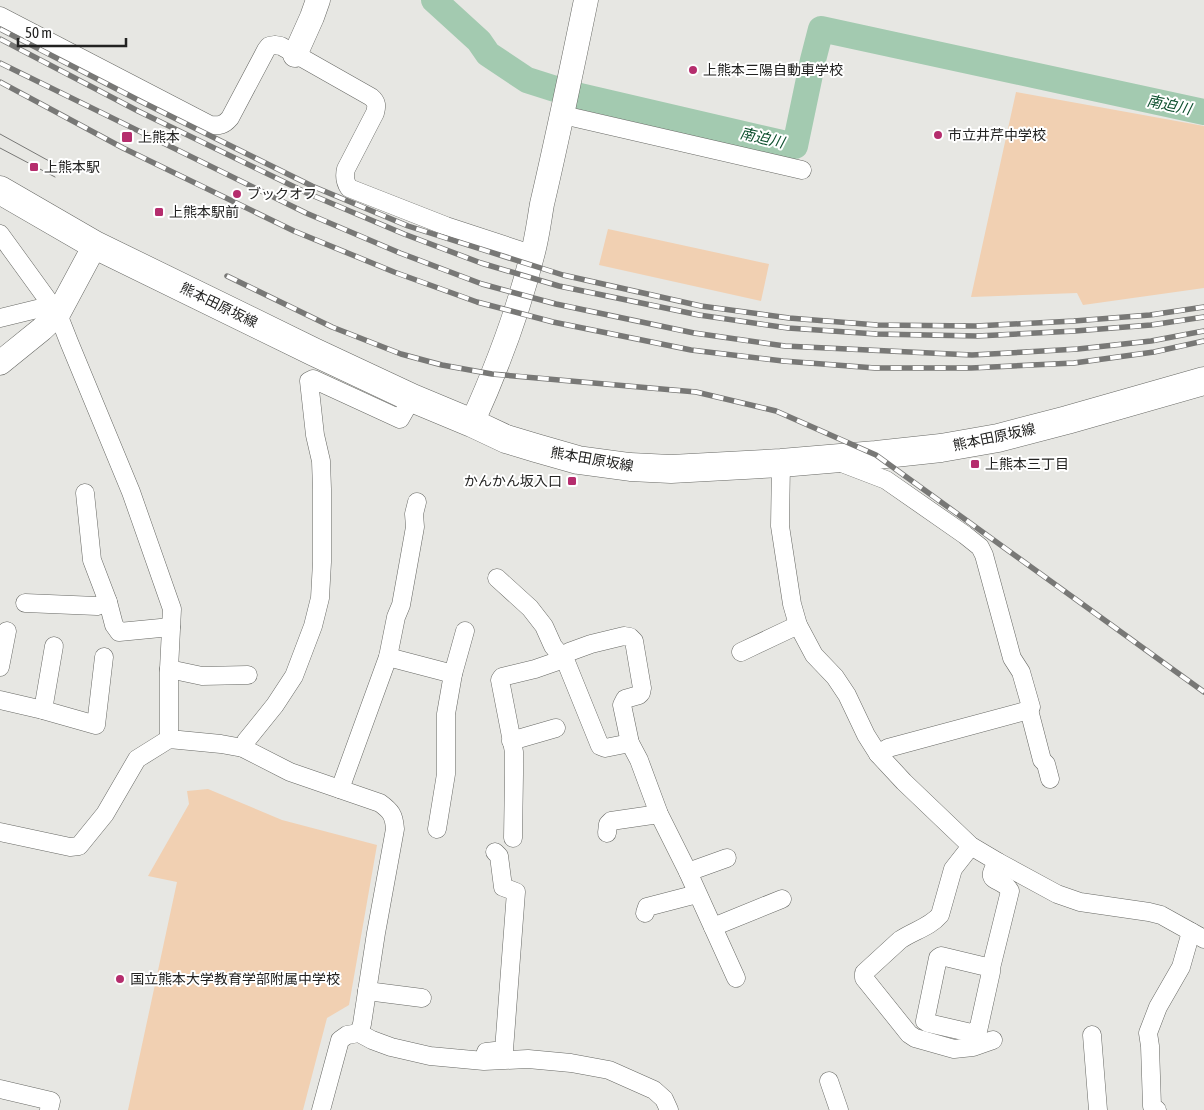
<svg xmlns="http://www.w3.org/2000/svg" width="1204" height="1110" viewBox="0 0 1204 1110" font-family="'Asap Condensed','Noto Sans JP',sans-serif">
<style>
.green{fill:#f1d0b2}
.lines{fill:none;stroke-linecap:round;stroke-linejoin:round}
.river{stroke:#a3cab0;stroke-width:26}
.street-casing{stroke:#676864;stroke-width:19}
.secondary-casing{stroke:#676864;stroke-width:25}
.primary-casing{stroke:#676864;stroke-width:29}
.street{stroke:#fff;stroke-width:18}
.secondary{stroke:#fff;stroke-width:24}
.primary{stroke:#fff;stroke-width:28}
.tram{stroke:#787876;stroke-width:1}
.rail-casing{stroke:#787876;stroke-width:5.5}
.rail{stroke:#fff;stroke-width:4;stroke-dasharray:11;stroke-linecap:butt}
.poi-dot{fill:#b52d6d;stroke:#fff;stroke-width:2}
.labels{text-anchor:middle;stroke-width:4;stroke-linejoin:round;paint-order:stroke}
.poi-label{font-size:14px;fill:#222221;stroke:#fff;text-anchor:start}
.street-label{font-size:14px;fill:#222221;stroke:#fff}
.water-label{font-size:15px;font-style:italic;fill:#0c4f2d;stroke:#fff}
</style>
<rect width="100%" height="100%" fill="#e7e7e3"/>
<g class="green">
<polygon points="1016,92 1204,126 1204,288 1083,305 1077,293 971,297"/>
<polygon points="608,229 769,264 761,301 599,265"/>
<polygon points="208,789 282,820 377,845 349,1005 327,1018 303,1110 128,1110 177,882 148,876 189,804 187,791"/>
</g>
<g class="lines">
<polyline class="river" points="434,0 479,41 488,54 527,80 571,94 795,146 813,60 821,29 1204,112"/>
<defs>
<g id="street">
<path d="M0,16L210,125C220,126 224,125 230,118L266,50L269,46L275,45L281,46L371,97C377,102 377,106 375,113L346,169C344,177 345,182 349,188L446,226L522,251L533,253"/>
<polyline points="563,115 802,170"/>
<polyline points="0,234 58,314 69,342 131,492 172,609 169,669 169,739"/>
<polyline points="0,318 41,308 58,314"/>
<polyline points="839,462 886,480 965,535 980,547 984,555 1012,658 1021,672 1031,707 1029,710 888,748 878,754"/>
<polyline points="781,463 780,526 792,604 798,625 814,655 835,677 847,695 866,735 878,754 904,782 971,846 998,862 1057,894 1080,902 1149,912 1161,915 1204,939"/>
<polyline points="85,493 92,560 108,602 114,625 119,632 171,627"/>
<polyline points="497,578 530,608 544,626 553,646 566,662 600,746 605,748 630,743"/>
<polyline points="25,603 97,606 108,602"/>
<polyline points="741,652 798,625"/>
<polyline points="388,657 453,674"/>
<polyline points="0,667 7,631"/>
<polyline points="169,669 202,676 248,675"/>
<polyline points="0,700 43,710 96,725 104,657"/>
<polyline points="43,710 54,646"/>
<polyline points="1029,710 1042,760 1046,764 1050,779"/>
<polyline points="511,741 556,728"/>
<polyline points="243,748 246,741 275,705 294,676 313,626 320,598 322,562 322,489 321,461 315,435 309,381 313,379 400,419 412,398"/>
<polyline points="340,789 388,657 396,617 401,605 415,527 414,514 417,502"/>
<polyline points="437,829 446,774 446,714 453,674 465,631"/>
<path d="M0,832L70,847L79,846L105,814L137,759L169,739L221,744L243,748L290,772L380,803C391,811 394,815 395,829L376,933L362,1024L359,1033"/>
<polyline points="607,833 608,824 611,821 659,814"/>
<polyline points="513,838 514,774 514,752 500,680 502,677 535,669 558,661 569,652 591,644 624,636 630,637 634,641 642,688 641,693 639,695 625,699 622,705 630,743 639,760 659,814 688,872 736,978"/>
<path d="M971,846L953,869L940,915C930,927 913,931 900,940L864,973V978L909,1034L915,1038L954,1049L973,1047L993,1040"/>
<polyline points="688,872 727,858"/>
<polyline points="645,913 647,907 697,894"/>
<polyline points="713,927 782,899"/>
<path d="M991,968L941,956L938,958L925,1021L928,1023L976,1034L978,1031L991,972V968L1010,891C1003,877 981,884 998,862"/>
<polyline points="367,991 422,998"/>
<polyline points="1092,1035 1098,1110"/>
<polyline points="485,1055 486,1052 504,1050 516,892 503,887 499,856 495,852"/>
<polyline points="829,1081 839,1110"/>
<polyline points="0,1089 51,1101 49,1110"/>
<polyline points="321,1110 340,1040 347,1035 359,1033 372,1040 391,1047 430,1056 484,1061 528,1059 571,1063 609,1070 654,1090 664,1099 669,1110"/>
<polyline points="1157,1110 1152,1106 1150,1046 1148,1033 1158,1007 1181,967 1191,932"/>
</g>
<g id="secondary">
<polyline points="295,55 312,17 318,0"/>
<polyline points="0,363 42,329 58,314 95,245"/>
<path d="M472,423C496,370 518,312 532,256C537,239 539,221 542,204C558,136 572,68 586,0"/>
</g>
<polyline id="primary" points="0,190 95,245 314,352 412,398 472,423 506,439 536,448 578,460 630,467 671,469 781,463 876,455 941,448 998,438 1067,420 1204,381"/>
</defs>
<use href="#street" class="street-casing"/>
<use href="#secondary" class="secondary-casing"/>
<use href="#primary" class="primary-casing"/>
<use href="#street" class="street"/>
<use href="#secondary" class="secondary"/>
<use href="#primary" class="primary"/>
<g class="tram">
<polyline points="0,134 60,167"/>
<polyline points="0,148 55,177"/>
</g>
<defs>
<g id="rail">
<polyline points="0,29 142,102 312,186 408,226 563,275 701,306 789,318 877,325 976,326 1074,321 1150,315 1204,307"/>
<polyline points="0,39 138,111 307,193 404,234 481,263 559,286 699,315 788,328 876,334 977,336 1075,331 1151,325 1204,317"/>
<polyline points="0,63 306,213 400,253 482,284 556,304 694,333 785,346 972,355 1078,349 1151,341 1204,331"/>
<polyline points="0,82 123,148 294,231 394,272 477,302 553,322 691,350 783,361 875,368 971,368 1074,363 1154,352 1204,341"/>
<polyline points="227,276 332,327 401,354 442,365 492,374 696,392 776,411 876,455 1204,692"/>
</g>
</defs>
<use href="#rail" class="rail-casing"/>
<use href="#rail" class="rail"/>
</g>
<g class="poi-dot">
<circle cx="693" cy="70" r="5"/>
<circle cx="938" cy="135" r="5"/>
<rect x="121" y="131" width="12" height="12" rx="2.5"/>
<rect x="29" y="162" width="10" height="10" rx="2.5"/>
<circle cx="237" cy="194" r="5"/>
<rect x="154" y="207" width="10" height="10" rx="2.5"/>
<rect x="970" y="459" width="10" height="10" rx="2.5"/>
<rect x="567" y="476" width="10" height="10" rx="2.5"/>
<circle cx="120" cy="979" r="5"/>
</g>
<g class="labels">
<g class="poi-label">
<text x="703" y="75">上熊本三陽自動車学校</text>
<text x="948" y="140">市立井芹中学校</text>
<text x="138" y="142">上熊本</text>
<text x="44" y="172">上熊本駅</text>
<text x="247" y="199">ブックオフ</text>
<text x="169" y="217">上熊本駅前</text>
<text x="985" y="469">上熊本三丁目</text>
<text x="562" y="486" text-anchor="end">かんかん坂入口</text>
<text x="130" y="984">国立熊本大学教育学部附属中学校</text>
</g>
<g class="street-label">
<text transform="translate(219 305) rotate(26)" y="5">熊本田原坂線</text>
<text transform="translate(994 437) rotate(-12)" y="5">熊本田原坂線</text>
<text transform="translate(592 459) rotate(10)" y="5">熊本田原坂線</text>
</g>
<g class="water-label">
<text transform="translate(1169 105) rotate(12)" y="5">南迫川</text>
<text transform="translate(762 138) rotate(13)" y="5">南迫川</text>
</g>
</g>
<path d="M18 38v8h108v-8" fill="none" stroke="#222221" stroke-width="2.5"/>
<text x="25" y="38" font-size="15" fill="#222221" stroke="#ffffff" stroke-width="4" paint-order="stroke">50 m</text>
</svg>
